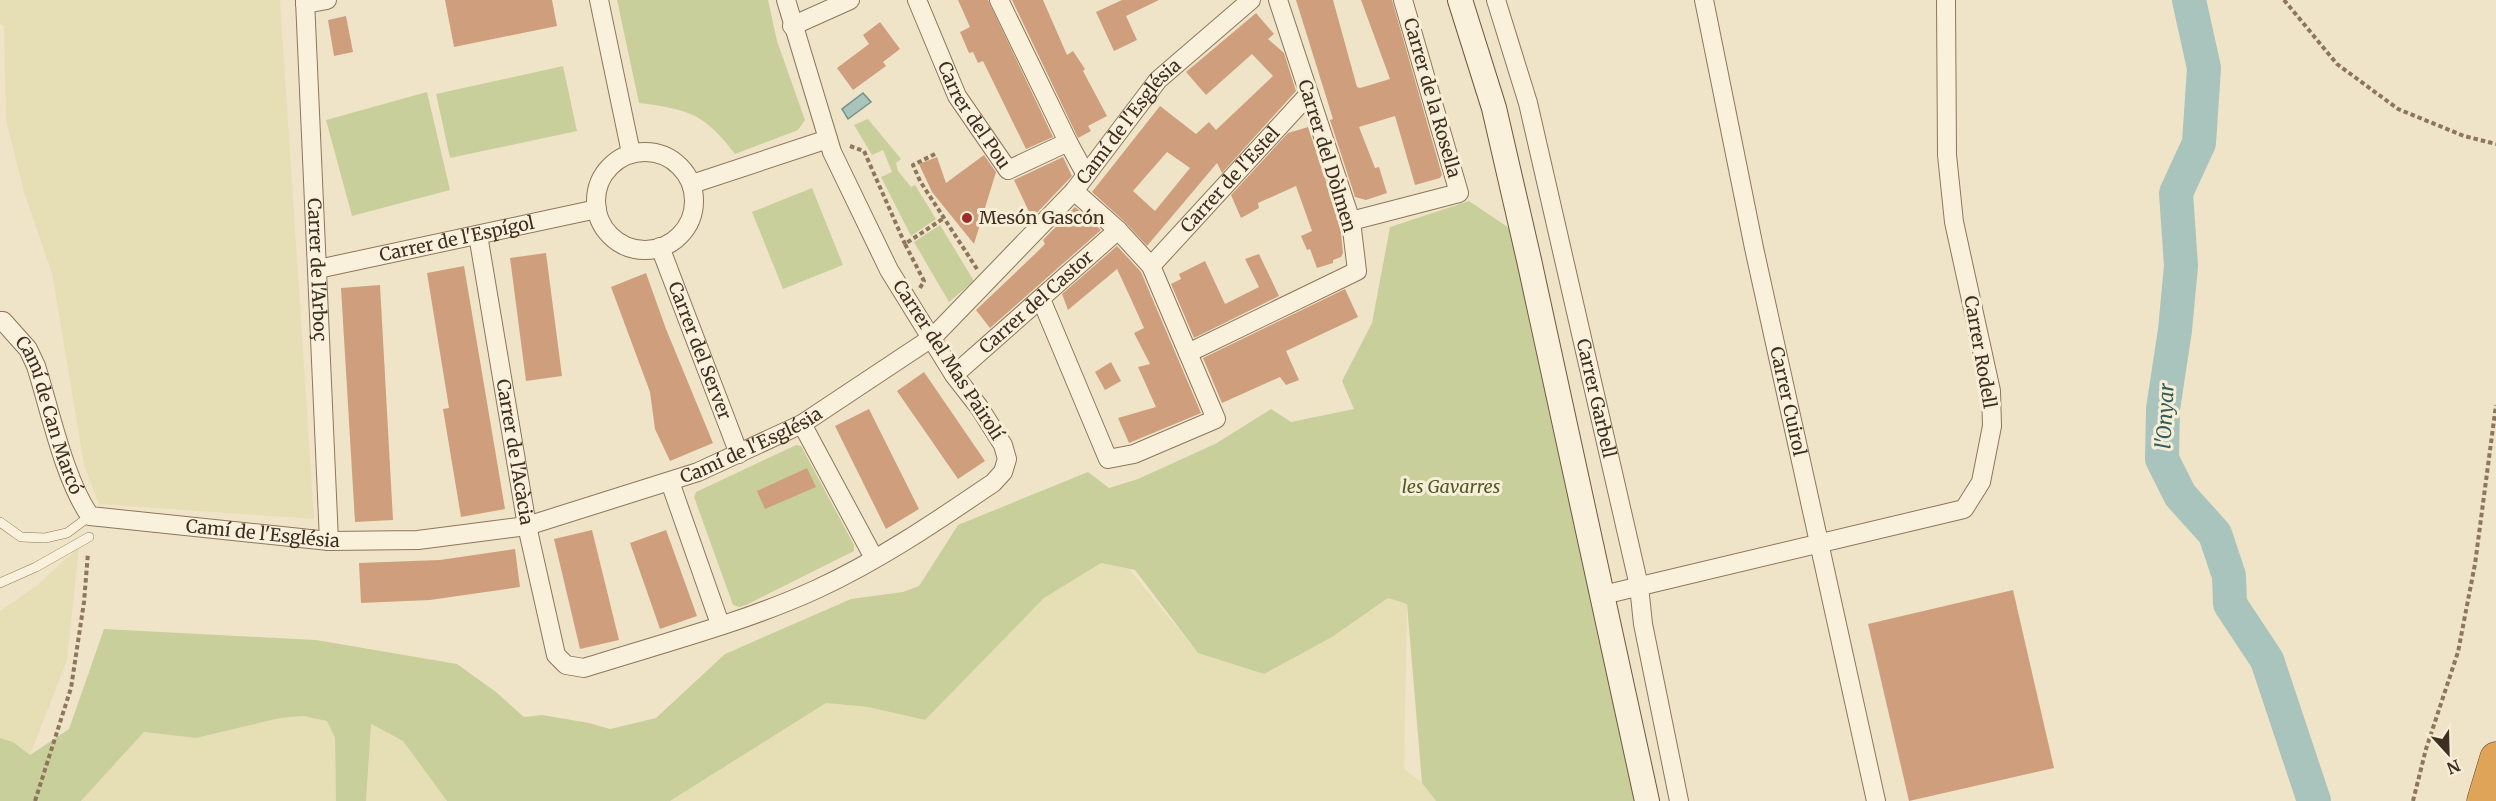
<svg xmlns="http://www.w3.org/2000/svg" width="2496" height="801" viewBox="0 0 2496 801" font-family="Merriweather,serif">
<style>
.farmland{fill:#e6deb5}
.green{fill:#c9cf9b}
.water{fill:#a9c4bc;stroke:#6f938a;stroke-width:1.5}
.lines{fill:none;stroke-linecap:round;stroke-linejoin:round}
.river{stroke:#a9c4bc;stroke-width:34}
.building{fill:#cf9f7d;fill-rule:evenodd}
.lane-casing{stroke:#8d765c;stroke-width:10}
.street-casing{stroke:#8d765c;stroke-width:20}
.secondary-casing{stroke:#6f573f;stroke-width:26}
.highway-casing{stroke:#5b4430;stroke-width:33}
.path{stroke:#8d765c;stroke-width:4;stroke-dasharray:4.5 3;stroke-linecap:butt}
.lane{stroke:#faf1dc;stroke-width:9}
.street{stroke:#faf1dc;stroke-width:18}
.secondary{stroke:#faf1dc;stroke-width:24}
.highway{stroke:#e0a458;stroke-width:32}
.poi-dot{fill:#9e2a2b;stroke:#f7eed8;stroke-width:2}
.labels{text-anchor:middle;stroke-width:6;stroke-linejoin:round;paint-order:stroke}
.street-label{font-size:18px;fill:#3d2e20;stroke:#f7eed8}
.poi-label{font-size:18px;fill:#3d2e20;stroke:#f7eed8;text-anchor:start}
.park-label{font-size:18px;font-style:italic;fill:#4d5a26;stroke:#f7eed8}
.water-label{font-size:20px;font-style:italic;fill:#2f5d5a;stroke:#f7eed8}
</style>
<rect width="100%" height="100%" fill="#f0e4c8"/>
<g class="farmland">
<polygon points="0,0 280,0 314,519 99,504 84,465 52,273 24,192 6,120 4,26 0,24"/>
<polygon points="79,547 67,660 30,755 13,742 0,738 0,611 35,587"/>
<polygon points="1100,563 1129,569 1198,653 1264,674 1332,637 1388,598 1407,604 1404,769 1422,783 1436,801 670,801 826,703 868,707 925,720 1044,598"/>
<polygon points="303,716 327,721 335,738 336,801 81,801 144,732 196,738 280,718"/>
<polygon points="370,724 403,741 447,801 366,801"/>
</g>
<g class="green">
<path d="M617,0H768L777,41L805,120L798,130L735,154C705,114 688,109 639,103Z"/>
<polygon points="563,66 577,131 450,158 436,94"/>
<polygon points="427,92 450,190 352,216 326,120"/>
<polygon points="868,119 901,159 896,163 898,171 911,187 915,185 936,219 911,236 881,177 892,172 883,150 872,155 854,125"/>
<polygon points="812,188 843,265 783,289 752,212"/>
<polygon points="1469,201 1524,238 1646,801 1436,801 1422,783 1407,604 1388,598 1332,637 1264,674 1198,653 1135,570 1101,563 1044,598 925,720 868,707 826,703 670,801 447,801 403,741 371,724 366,801 336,801 335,738 327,721 303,716 280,718 196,738 144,732 81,801 0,801 0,738 13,742 30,755 69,729 104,629 316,640 457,664 496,692 524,717 542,715 589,723 610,729 656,718 725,654 851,599 903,592 919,586 958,525 1088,472 1109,488 1138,479 1217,443 1271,409 1291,422 1354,409 1342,381 1372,323 1390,227"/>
<polygon points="940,225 974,281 949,302 914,242"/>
<polygon points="796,445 801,446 854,545 854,551 746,605 739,607 733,605 694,497 696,492"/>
</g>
<polygon class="water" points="863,93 871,102 848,119 842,109"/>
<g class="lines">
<polyline class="river" points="2189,0 2204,68 2199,143 2176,193 2181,266 2175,330 2163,409 2162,459 2180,495 2215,534 2229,576 2230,604 2267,660 2314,801"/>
</g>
<g class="building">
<polygon points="445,0 552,0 557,26 454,47"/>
<polygon points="958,0 988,0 1053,137 1026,149 983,61 978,63 973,52 969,53 960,32 970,27"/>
<polygon points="1012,0 1043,0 1067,55 1073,51 1085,69 1083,71 1107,116 1088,126 1091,131 1078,138"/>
<polygon points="1122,0 1159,0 1126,16 1137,40 1114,51 1096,12"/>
<polygon points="1296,0 1333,0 1357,87 1360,88 1390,79 1361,0 1392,0 1442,175 1440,178 1415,185 1395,116 1359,127 1375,168 1379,167 1387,193 1366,200 1355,197 1330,120 1333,119"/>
<path d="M1256,13L1274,34L1268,39L1284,53L1296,91L1222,173L1217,163L1147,246L1125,222L1092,192L1160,106L1196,134L1209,122L1216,130L1273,76L1252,54L1206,95L1186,72ZM1167,152L1190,168L1155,211L1133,191Z"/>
<polygon points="346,16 353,52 334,56 328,20"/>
<polygon points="880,22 900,49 883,62 886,66 853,90 837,68 869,44 863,35"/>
<polygon points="1308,127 1340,223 1343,253 1341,257 1333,260 1333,263 1317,268 1310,249 1307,250 1301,236 1312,231 1296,186 1258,203 1259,208 1241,218 1231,195 1288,133"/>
<polygon points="984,155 996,172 974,244 932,192 919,164 937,157 946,183"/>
<polygon points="1063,157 1072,176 1032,218 1014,180"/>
<polygon points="1075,207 1101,230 990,328 976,310 1035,254 1045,244 1043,240"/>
<polygon points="1117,246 1141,272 1201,413 1129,443 1118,418 1156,407 1138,367 1150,364 1134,333 1144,328 1131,299 1117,269 1068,310 1062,294"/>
<polygon points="546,253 562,376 526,381 510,258"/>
<polygon points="1259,254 1279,296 1194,338 1171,284 1181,279 1179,274 1205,261 1225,304 1259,287 1245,259"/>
<polygon points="464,266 505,509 461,517 443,409 449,408 427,273"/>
<polygon points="646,273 666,329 713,443 670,461 655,429 650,392 611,287"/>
<polygon points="380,285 393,520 355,522 341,288"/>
<polygon points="1345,289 1358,317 1286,351 1299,380 1286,385 1280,377 1222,403 1203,358"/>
<polygon points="1111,362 1121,381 1105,390 1095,372"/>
<polygon points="924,372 985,461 958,479 897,391"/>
<polygon points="869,409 919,509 886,529 835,426"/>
<polygon points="807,468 816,487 765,509 757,491"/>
<polygon points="592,530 619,640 580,649 554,539"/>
<polygon points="666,530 697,616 660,629 630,543"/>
<polygon points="515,549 520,587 430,600 361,603 359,563 440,560"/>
<polygon points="2013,590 2054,768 1909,801 1868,624"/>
</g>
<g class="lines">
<defs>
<g id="lane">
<polyline points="0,522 21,537 45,538 67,533 90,516"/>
<polyline points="0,583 36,567 89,537"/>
</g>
<g id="street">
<path id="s1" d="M305,0L329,541"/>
<polyline points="599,0 631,153"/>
<path id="s2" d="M917,0L957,96L1008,170L1068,142"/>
<polyline points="999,0 1068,142 1086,175"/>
<path id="s3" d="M1496,0L1528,103L1639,586L1643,624L1679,801"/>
<path id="s4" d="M1704,0L1754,248L1876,801"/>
<polyline points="305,4 327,0"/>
<polyline points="792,26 850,0"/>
<circle cx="645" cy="201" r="49"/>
<polyline points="692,184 828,139"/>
<polyline points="1351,221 1459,193 1403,0"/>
<path id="s5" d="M478,235L527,526L556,655L566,665L584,668C660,644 745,622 817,589C880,560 937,521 993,483L1003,472L1007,459L1003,445L979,407L954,375L889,270L832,152L786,0"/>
<path id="s6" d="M660,247L739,454"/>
<path id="s7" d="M1151,266L1309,94"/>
<path id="s8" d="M318,269L597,209"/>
<polyline points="1041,299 1108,459 1134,454 1216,419 1151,266 1118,230 1074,191"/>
<path id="s9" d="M0,321H3L28,349L36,366C50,410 64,479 90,516L329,541L418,540L527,526L698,472L802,424L933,337L1074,191L1158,80L1251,0"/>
<polyline points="1188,353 1357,271 1351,221 1278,0"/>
<path id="s10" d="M954,375L1118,230"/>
<polyline points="802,424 874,558"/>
<polyline points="670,482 720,624"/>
<polyline points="1603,595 1964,509 1981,482 1992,426 1991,391 1954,222 1947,155 1946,0"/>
</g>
<polyline id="secondary" points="1460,0 1494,108 1529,260 1647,801"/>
<polyline id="highway" points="2483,801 2496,758"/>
</defs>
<use href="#lane" class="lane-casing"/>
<use href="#street" class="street-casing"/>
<use href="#secondary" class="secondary-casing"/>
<use href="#highway" class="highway-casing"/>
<g class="path">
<polyline points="2284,0 2337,64 2398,109 2464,136 2496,144"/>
<polyline points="850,146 864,151 905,244"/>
<polyline points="935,154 913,165 920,181 977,269"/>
<polyline points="920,288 924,281 905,244 944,218"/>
<polyline points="35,801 71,688 84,602 88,553"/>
<polyline points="2413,801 2426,749 2458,652 2475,564 2496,405"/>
</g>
<use href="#lane" class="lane"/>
<use href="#street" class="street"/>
<use href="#secondary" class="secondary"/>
<use href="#highway" class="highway"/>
</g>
<circle class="poi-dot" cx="967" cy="218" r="6"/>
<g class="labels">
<g class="street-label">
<text transform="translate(1432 98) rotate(74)" y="6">Carrer de la Rosella</text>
<text dy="6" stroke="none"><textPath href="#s2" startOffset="129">Carrer del Pou</textPath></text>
<text dy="6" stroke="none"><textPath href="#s9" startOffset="1401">Camí de l'Església</textPath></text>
<text transform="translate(1327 156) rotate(73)" y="6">Carrer del Dòlmen</text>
<text dy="6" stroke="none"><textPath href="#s7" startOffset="117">Carrer de l'Estel</textPath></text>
<text dy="6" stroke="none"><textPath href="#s8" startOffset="142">Carrer de l'Espígol</textPath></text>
<text dy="6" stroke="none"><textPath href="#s1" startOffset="270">Carrer de l'Arboç</textPath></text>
<text dy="6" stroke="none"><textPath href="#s10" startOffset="110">Carrer del Castor</textPath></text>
<text dy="6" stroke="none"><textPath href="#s6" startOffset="111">Carrer del Server</textPath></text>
<text transform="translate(1980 352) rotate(80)" y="6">Carrer Rodell</text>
<text transform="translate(948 360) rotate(57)" y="6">Carrer del Mas Pairolí</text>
<text dy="6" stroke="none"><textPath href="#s3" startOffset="411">Carrer Garbell</textPath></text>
<text dy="6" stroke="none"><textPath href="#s4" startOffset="410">Carrer Cuirol</textPath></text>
<text dy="6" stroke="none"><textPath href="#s9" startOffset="110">Camí de Can Marcó</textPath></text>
<text dy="6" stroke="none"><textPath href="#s9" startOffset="897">Camí de l'Església</textPath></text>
<text dy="6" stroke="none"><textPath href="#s5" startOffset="220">Carrer de l'Acàcia</textPath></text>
<text dy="6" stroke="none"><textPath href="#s9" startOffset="393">Camí de l'Església</textPath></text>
</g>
<g class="poi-label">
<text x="979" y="224">Mesón Gascón</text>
</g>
<g class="park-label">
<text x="1451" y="493">les Gavarres</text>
</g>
<g class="water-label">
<text transform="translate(2165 416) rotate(-87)" y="7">l'Onyar</text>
</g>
</g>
<g transform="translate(2448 753) rotate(158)" stroke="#f7eed8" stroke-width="4.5" paint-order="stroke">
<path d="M0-4.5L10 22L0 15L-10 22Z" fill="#3d2e20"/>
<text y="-9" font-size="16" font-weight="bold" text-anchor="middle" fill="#3d2e20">N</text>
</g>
</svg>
